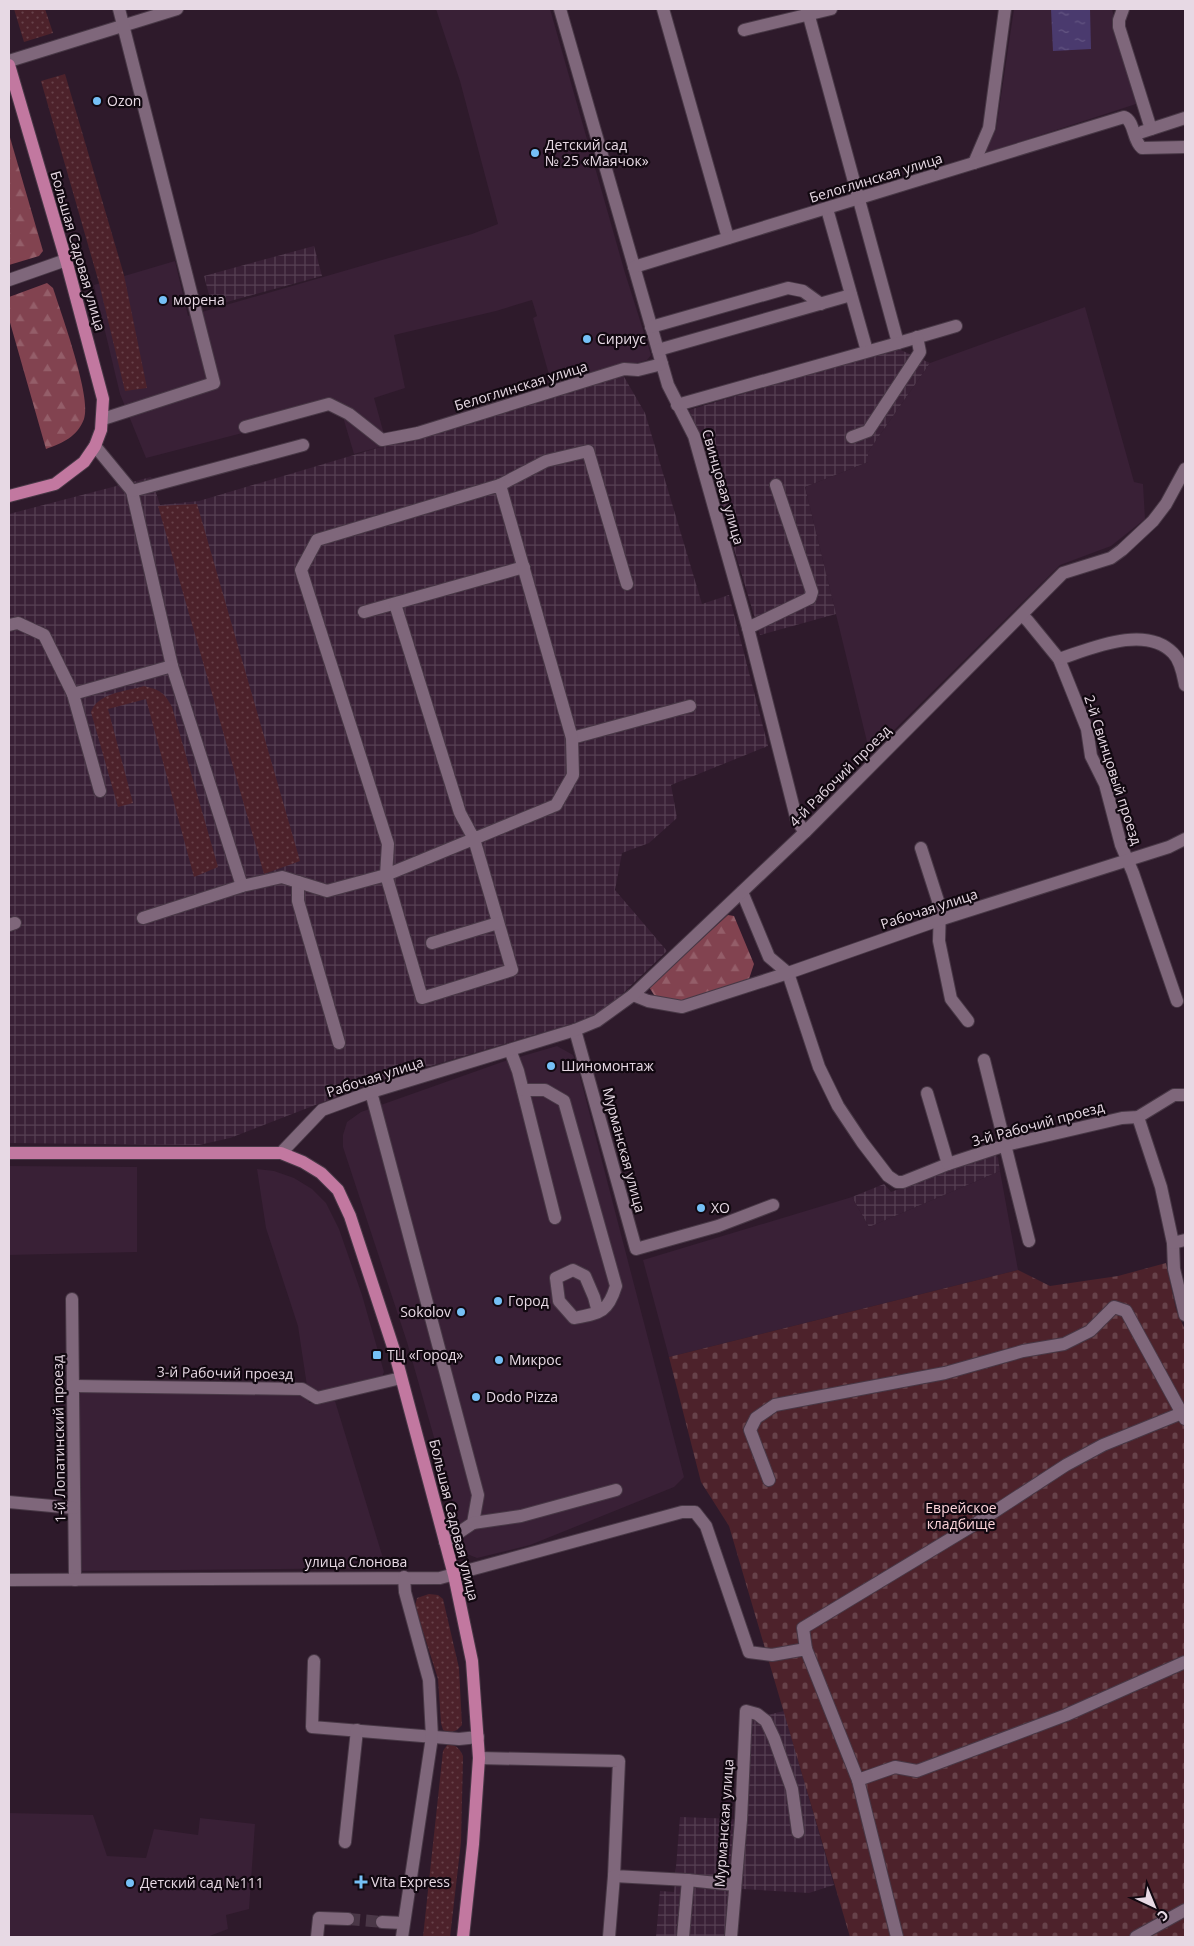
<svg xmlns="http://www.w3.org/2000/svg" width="1194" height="1946" viewBox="0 0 1194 1946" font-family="'Open Sans',sans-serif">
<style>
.built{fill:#392036}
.industrial{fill:url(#industrial-grid)}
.grass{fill:url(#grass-dots)}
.forest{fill:url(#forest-firs)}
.cemetery{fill:url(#cemetery-stones)}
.water{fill:url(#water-ripples)}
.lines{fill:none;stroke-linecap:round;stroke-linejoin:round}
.minor-tunnel{stroke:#4a3747;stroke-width:12;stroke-dasharray:12 6;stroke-linecap:butt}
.minor-casing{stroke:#483846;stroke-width:14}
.major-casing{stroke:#483846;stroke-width:14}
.minor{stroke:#7f677b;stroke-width:12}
.major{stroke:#c278a0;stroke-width:12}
.poi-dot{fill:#75c0f6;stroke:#110810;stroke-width:2}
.labels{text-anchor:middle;stroke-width:4.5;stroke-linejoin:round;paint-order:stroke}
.poi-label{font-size:14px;fill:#e7d9e4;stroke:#110810;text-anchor:start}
.street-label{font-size:14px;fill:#e7d9e4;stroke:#110810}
.park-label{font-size:14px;fill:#fdd4da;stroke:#110810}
</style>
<defs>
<pattern id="industrial-grid" width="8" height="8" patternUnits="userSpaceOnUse" patternTransform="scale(1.25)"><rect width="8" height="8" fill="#392036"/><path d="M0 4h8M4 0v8" fill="none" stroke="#564053"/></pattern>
<pattern id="grass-dots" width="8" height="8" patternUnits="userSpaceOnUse" patternTransform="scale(1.25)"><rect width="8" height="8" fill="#4d222b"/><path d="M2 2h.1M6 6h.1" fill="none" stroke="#67424a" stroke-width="1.8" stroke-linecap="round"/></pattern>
<pattern id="forest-firs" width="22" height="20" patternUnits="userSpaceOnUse" patternTransform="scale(1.25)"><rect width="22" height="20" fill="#824350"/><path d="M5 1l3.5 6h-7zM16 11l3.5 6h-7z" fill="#945e69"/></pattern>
<pattern id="cemetery-stones" width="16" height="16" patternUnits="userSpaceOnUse" patternTransform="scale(1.25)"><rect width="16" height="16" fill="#4d222b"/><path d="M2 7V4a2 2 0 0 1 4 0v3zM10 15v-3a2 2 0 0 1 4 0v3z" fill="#67424a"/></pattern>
<pattern id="water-ripples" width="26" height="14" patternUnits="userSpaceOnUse" patternTransform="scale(1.25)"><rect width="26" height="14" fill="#4a3a6e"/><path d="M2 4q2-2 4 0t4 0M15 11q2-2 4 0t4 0" fill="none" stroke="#645683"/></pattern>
</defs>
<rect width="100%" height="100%" fill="#2e1a2b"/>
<g class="built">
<polygon points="436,9 550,9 625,273 651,355 647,360 553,389 533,318 537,316 532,300 496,311 394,335 405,388 374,398 387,445 354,454 343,417 328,411 146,458 120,394 94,285 175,261 188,316 472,234 498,224 460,81"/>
<polygon points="1014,9 1112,9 1136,104 985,153 996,130"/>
<polygon points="1085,307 1134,482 1143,484 1145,519 1111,546 1060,565 870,754 805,487 868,462 868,452 930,363"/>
<polygon points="557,1046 573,1055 577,1065 684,1477 674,1487 530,1545 477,1558 467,1554 407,1342 343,1147 343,1135 347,1122 361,1112 505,1061"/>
<polygon points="9,1166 137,1167 137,1252 9,1255"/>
<polygon points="257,1169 274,1171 294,1178 312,1189 326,1203 339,1229 362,1295 384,1372 381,1379 321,1392 307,1387 309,1403 335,1401 386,1568 71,1571 69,1393 307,1386 298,1326 266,1228"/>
<polygon points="1000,1171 1018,1270 669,1357 643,1260 852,1197 869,1227"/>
<polygon points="9,1813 93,1815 107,1856 146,1858 154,1829 198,1835 200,1818 255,1824 249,1909 226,1915 228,1929 207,1937 9,1937"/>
</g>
<g class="industrial">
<polygon points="314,246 322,276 212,306 204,276"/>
<polygon points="896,348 930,363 868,452 868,462 805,487 836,614 760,635 699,433 689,410"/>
<polygon points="623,375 645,413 702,604 729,595 768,746 671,785 677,818 649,843 622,853 615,890 667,951 618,998 595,1015 571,1024 367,1085 230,1138 199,1145 9,1143 9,514 151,477 160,505 199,501"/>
<polygon points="994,1153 998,1158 1000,1171 869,1227 852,1197 884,1184 891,1192"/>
<polygon points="784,1711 834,1885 809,1893 742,1889 751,1719"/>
<polygon points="680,1817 736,1819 724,1937 656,1937 660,1891 674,1892"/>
</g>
<g class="grass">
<polygon points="14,9 45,9 53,33 24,42"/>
<polygon points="65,74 124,275 147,388 125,391 99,283 41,81"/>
<polygon points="197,504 300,861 264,874 158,506"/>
<path d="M144,686C160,690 164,692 172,707L218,867L194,877L146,699L108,709L133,803L118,807L91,712C97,693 127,691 144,686Z"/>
<polygon points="429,1594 438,1595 443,1599 459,1668 462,1725 457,1730 449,1733 443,1730 441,1723 438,1679 415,1606 417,1598"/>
<path d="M447,1745C456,1744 459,1748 463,1756L461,1842L450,1937H423L443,1751Z"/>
</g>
<g class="forest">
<polygon points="9,134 43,251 39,256 9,265"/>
<path d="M47,283L53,288C61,313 92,398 84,419C77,437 63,443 46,449L9,319V297Z"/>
<polygon points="728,915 734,916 754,964 749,979 682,1002 656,998 649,987"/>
</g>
<polygon class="cemetery" points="1166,1263 1176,1309 1185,1330 1185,1937 850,1937 729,1526 701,1482 669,1357 1018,1270 1050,1286 1118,1276"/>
<polygon class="water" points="1051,9 1090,9 1091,49 1053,51"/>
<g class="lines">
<polyline class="minor-tunnel" points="348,1919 382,1922"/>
<defs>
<g id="minor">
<polyline points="560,9 668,385 694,436 748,628 797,821 805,832"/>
<polyline points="663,9 728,238"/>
<polyline points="807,9 898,343 956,326"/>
<polyline points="1123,9 1119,20 1119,27 1151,129"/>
<polyline points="744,30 831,9"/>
<polyline points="9,61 177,9"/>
<polyline points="1142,132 1185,118"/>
<polyline points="974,163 989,128 1005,9"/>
<polyline points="827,209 867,351"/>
<path d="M634,267L1124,117C1135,121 1132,140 1142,148L1185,147"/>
<polyline points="9,280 66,260"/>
<polyline points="651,327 788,288 803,291 821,304"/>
<polyline points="658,350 851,295"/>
<polyline points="677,405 898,343"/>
<polyline points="103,419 214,383 119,9"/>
<polyline points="245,427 329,404 349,414 382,440 418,433 624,369 638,370 662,364"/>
<polyline points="852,437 868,431 920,352 917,337"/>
<polyline points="95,446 132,491 172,666 242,886"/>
<polyline points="500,485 546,461 588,451 627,584"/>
<polyline points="132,491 303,445"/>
<polyline points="364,612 524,567"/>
<polyline points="1022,615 1028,621 1059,659 1087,729 1091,756 1105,784 1121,845 1133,873 1177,1001"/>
<polyline points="9,625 18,623 44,635 73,694"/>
<polyline points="748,628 810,598 812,592 776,485"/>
<path d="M1059,659C1090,649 1145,624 1173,653C1181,661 1183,675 1185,685"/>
<polyline points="572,738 690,706"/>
<polyline points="100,791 73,694 172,666"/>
<polyline points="921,848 940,907 939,941 951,999 968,1021"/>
<polyline points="298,882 298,901 339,1043"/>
<polyline points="742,892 769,957 788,973 819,1067 838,1106 862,1142 888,1176 897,1182 903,1182 948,1164 1006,1145 1122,1118 1138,1117 1174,1095 1185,1095"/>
<polyline points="143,918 242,886 282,877 327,891 386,875 556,805 573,775 572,738 500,485 317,540 301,570 388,844 386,875 422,998 512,970 474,839 460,813 395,604"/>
<polyline points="9,925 15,923"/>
<polyline points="432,943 498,923"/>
<polyline points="633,995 648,1001 682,1007 788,973 939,920 1169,847 1185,839"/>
<polyline points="575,1030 636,1249 718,1226 773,1205"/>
<polyline points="510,1050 518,1071 555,1218"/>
<polyline points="984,1060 1029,1241"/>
<path d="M523,1090H545L564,1101L616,1286C608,1312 601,1313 574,1318L559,1301L556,1278L573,1270L585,1276L594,1297L598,1312"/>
<polyline points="371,1092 478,1495 473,1523 445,1542"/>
<polyline points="927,1093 948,1164"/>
<polyline points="1138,1117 1161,1187 1173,1243 1174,1269 1185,1315"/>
<polyline points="281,1153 322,1110 371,1092 575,1030 597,1021 633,995 805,832 1063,573 1111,558 1122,550 1153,521 1166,504 1185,469"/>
<polyline points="1173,1243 1185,1240"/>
<polyline points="72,1299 75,1580"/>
<polyline points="73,1386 302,1389 317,1398 401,1378"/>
<polyline points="769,1480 750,1430 756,1418 775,1405 945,1373 1023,1351 1064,1344 1090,1331 1114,1307 1126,1311 1185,1419"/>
<polyline points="9,1502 74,1508"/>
<polyline points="473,1523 521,1516 616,1490"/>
<polyline points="9,1580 440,1578 682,1512 695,1512 706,1526 749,1652 772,1655 806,1649 858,1780 897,1937"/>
<polyline points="806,1649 803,1628 980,1521 1066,1465 1103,1445 1182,1413"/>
<polyline points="314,1661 312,1727 459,1739 478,1737"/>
<polyline points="479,1758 619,1761 614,1876 688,1880 735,1885"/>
<polyline points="858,1780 895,1767 917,1771 1066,1715 1185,1662"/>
<polyline points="345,1842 357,1730"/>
<polyline points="382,1922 403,1923"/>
<polyline points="317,1937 319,1918 348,1919"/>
<polyline points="402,1937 432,1737 429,1680 405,1592 404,1577"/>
<polyline points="609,1937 614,1876"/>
<polyline points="683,1937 688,1880"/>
<polyline points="731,1937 741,1820 746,1711 757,1714 766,1721 774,1738 792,1789 798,1832"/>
<polyline points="1136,1937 1185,1910"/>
</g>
<g id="major">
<polyline points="9,65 66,260 103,399 101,430 95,446 84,462 55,484 9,496"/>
<polyline points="9,1153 281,1153 303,1162 321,1173 338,1190 350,1216 394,1350 454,1575 472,1661 479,1758 473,1844 463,1937"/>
</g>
</defs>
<use href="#minor" class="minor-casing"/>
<use href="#major" class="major-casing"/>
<use href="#minor" class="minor"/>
<use href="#major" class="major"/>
</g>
<g class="poi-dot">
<circle cx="97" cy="101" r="5"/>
<circle cx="535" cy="153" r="5"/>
<circle cx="163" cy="300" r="5"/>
<circle cx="587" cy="339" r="5"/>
<circle cx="551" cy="1066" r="5"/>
<circle cx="701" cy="1208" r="5"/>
<circle cx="498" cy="1301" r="5"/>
<circle cx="461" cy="1312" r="5"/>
<rect x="372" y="1350" width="10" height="10" rx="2.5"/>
<circle cx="499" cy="1360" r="5"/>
<circle cx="476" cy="1397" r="5"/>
<path d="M358.5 1874.5h5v5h5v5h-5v5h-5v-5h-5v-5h5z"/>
<circle cx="130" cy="1883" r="5"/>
</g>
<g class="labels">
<g class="poi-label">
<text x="107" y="106">Ozon</text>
<text x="545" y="150">Детский сад<tspan x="545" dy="16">№ 25 «Маячок»</tspan></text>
<text x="173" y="305">морена</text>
<text x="597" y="344">Сириус</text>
<text x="561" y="1071">Шиномонтаж</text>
<text x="711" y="1213">ХО</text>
<text x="508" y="1306">Город</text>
<text x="451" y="1317" text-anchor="end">Sokolov</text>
<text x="387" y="1360">ТЦ «Город»</text>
<text x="509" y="1365">Микрос</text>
<text x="486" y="1402">Dodo Pizza</text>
<text x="371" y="1887">Vita Express</text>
<text x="140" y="1888">Детский сад №111</text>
</g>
<g class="street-label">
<text transform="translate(876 178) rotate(-17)" y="5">Белоглинская улица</text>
<text transform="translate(78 251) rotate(74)" y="5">Большая Садовая улица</text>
<text transform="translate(521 386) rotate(-17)" y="5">Белоглинская улица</text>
<text transform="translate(723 487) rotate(74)" y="5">Свинцовая улица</text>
<text transform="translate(1113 770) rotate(72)" y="5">2-й Свинцовый проезд</text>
<text transform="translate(840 776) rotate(-45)" y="5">4-й Рабочий проезд</text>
<text transform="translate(929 909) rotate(-18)" y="5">Рабочая улица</text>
<text transform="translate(375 1077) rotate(-18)" y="5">Рабочая улица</text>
<text transform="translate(1038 1124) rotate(-15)" y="5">3-й Рабочий проезд</text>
<text transform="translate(624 1150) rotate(75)" y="5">Мурманская улица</text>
<text transform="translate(225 1373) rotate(1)" y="5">3-й Рабочий проезд</text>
<text transform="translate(59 1439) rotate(-91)" y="5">1-й Лопатинский проезд</text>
<text transform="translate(454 1520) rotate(76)" y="5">Большая Садовая улица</text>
<text x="356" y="1567">улица Слонова</text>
<text transform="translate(724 1823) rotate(-86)" y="5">Мурманская улица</text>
</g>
<g class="park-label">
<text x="961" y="1513">Еврейское<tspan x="961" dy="16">кладбище</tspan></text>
</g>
</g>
<rect width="1194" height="1946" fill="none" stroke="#e7d9e4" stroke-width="20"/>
<g transform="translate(1154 1906) rotate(136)" stroke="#110810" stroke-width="4" paint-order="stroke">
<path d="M0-4L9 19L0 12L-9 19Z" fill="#e7d9e4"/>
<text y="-8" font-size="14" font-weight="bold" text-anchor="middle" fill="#e7d9e4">С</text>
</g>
</svg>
